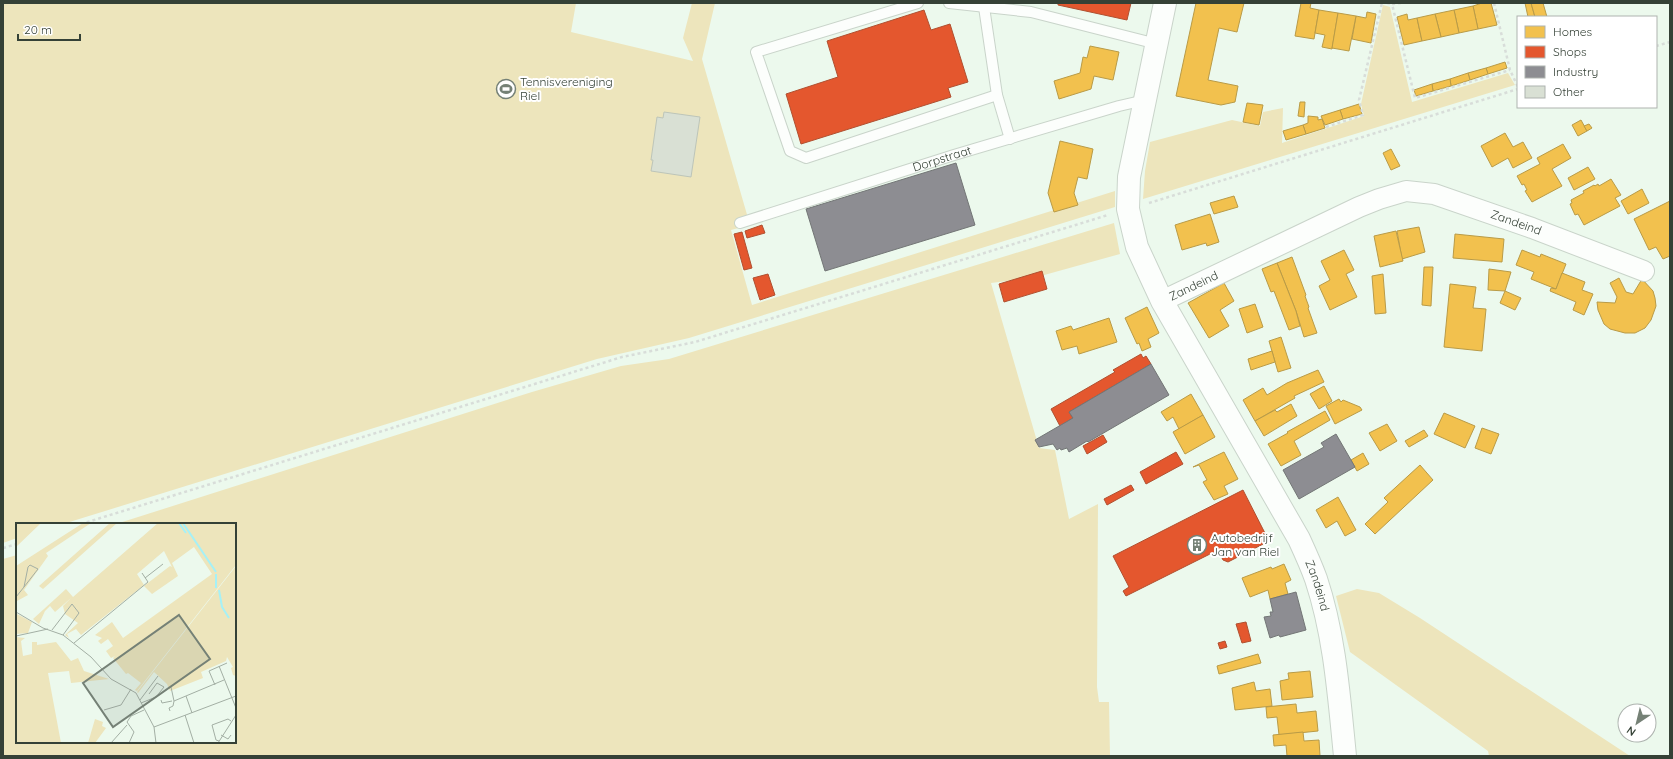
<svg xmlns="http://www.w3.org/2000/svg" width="1673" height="759" viewBox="0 0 1673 759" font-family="Quicksand,sans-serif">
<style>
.green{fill:#ede5bc}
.homes{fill:#f2c14e;stroke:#b99b47}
.shops{fill:#e4572e;stroke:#b05030}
.industry{fill:#8d8d92;stroke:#737676}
.building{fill:#d9e0d4;stroke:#bdc5b9}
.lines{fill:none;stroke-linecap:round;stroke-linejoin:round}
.lane-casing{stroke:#c9d4ca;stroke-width:12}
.street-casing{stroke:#c9d4ca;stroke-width:22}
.secondary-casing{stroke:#c9d4ca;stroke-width:24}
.path{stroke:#d8ddd9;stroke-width:2.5;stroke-dasharray:3 3;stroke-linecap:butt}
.lane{stroke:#fcfefc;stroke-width:10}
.street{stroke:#fcfefc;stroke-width:20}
.secondary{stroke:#fcfefc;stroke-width:22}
.labels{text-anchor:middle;stroke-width:4;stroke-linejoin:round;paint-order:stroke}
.poi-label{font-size:12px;fill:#354136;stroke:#fff;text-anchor:start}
.street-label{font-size:12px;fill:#354136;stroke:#fff}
.inset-river{fill:none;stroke:#a5f1f7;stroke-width:2}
.inset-road{fill:none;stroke:#a3afa4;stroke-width:1}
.view{fill:#758176;fill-opacity:0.15;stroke:#758176;stroke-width:2}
.inset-edge{fill:none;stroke:#354136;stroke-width:2}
</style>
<rect width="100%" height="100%" fill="#ecf9ed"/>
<g class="green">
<polygon points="3,3 576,3 571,32 693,61 683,38 692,3 715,3 702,59 750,225 731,230 752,305 1115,191 1115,207 689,338 597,359 63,524 17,524 17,538 3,543"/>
<polygon points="1383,5 1390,7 1412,102 1508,73 1515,85 1143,199 1145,171 1150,142 1232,120 1260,126 1263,112 1283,108 1282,143 1364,116 1361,104"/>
<polygon points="1114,223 1120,254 1037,277 991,283 1039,448 1055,450 1069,519 1098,504 1097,687 1099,702 1109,702 1110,756 3,756 3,559 17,555 17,742 235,742 235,524 116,524 532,392 621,366 669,359"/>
<polygon points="1357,589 1379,593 1420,618 1630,756 1489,756 1488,751 1350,652 1336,596"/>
</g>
<g class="homes">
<polygon points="1196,3 1244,3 1237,32 1219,28 1208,80 1238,86 1235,102 1221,105 1176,96"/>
<polygon points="1301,3 1311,3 1310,8 1319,10 1314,39 1295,36"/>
<polygon points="1482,3 1491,3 1497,25 1478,29 1473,6"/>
<polygon points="1525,3 1531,3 1535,17 1528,17"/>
<polygon points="1531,3 1543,3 1547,17 1535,17"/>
<polygon points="1473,6 1478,29 1459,33 1454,10"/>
<polygon points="1319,10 1338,13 1332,49 1322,47 1325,35 1315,33"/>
<polygon points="1454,10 1459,33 1441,37 1435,14"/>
<polygon points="1367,12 1376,14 1371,43 1352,39 1356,16 1366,18"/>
<polygon points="1338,13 1356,16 1349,51 1332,48"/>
<polygon points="1407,14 1408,20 1417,18 1422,41 1404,45 1397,17"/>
<polygon points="1435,14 1441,37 1422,41 1417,18"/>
<polygon points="1090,46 1119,52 1113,80 1094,76 1091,89 1059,99 1054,81 1080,73 1083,57 1087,58"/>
<polygon points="1505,62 1507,68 1488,74 1486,68"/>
<polygon points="1486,68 1488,74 1470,80 1468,73"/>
<polygon points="1468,73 1470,80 1451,86 1450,79"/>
<polygon points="1450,79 1451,86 1433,91 1432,84"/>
<polygon points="1432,84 1433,91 1416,96 1414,90"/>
<polygon points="1300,102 1305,102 1304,117 1298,116"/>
<polygon points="1247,103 1263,105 1259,125 1243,122"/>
<polygon points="1359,104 1362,114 1343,119 1340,110"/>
<polygon points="1340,110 1343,119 1325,125 1321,116"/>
<polygon points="1308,116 1318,117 1318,120 1322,119 1325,128 1306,134 1303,125 1308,123"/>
<polygon points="1581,120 1587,131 1578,136 1572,125"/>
<polygon points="1589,124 1592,128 1587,131 1584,126"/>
<polygon points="1303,125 1306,134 1286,140 1283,131"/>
<polygon points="1505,133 1513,147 1523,142 1532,158 1513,168 1508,158 1492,167 1481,146"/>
<polygon points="1060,141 1093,149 1087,179 1078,177 1074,193 1078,205 1054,212 1048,193"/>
<polygon points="1563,144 1571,158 1552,169 1562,186 1532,202 1525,191 1527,190 1524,184 1522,185 1517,176 1540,164 1537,158"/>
<polygon points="1391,149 1400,166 1391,170 1383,153"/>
<polygon points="1588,167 1595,179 1574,190 1568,178"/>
<polygon points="1611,179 1621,195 1615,198 1620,206 1584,225 1578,214 1575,215 1570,204 1572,203 1571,200 1584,193 1583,191 1594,185 1595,186 1598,184 1599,186"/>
<polygon points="1642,189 1649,203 1628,214 1621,201"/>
<polygon points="1234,196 1238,207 1214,214 1210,203"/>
<polygon points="1670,201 1670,256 1663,259 1656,247 1649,250 1634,219"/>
<polygon points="1210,214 1219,242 1207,246 1206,243 1182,250 1175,225"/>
<polygon points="1419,227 1425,252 1402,259 1397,231"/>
<polygon points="1396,231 1403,261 1380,267 1374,236"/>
<polygon points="1455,234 1504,239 1502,262 1453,258"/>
<polygon points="1344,250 1354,270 1346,274 1357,297 1330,310 1319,286 1330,280 1321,261"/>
<polygon points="1522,250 1540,257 1541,254 1566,264 1556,289 1531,279 1534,272 1516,265"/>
<polygon points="1292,257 1306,295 1305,296 1309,307 1308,308 1317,333 1304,337 1296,311 1277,263"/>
<polygon points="1277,263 1296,311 1300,326 1289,330 1274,291 1271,292 1262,269"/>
<polygon points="1424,267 1433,267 1431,306 1422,305"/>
<polygon points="1489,269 1511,272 1505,291 1488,290"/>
<polygon points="1562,273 1585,282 1582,290 1593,294 1584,315 1573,310 1576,302 1550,291 1551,288 1556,289"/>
<polygon points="1383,274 1386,313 1375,314 1372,276"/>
<polygon points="1619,278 1626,292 1633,294 1642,279 1653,291 1655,298 1656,306 1651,320 1645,328 1635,333 1625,333 1610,329 1604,324 1598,310 1597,302 1615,303 1617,297 1610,283"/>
<polygon points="1224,283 1234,301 1220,310 1229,326 1209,338 1188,303"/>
<polygon points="1450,284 1476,287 1473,308 1486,309 1482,351 1444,347"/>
<polygon points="1505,291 1521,298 1515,310 1500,303"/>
<polygon points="1255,304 1263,327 1247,333 1239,309"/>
<polygon points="1147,307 1159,333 1148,339 1151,347 1142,351 1139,343 1137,344 1125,318"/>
<polygon points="1109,318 1117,342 1079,354 1077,346 1062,350 1056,331 1071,326 1073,330"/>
<polygon points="1281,337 1291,368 1278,372 1269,341"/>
<polygon points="1272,351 1275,362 1251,370 1248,359"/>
<polygon points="1318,370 1324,382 1294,396 1295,398 1255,421 1243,400 1263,388 1267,395 1287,383"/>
<polygon points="1324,386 1332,401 1319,409 1310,394"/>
<polygon points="1191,394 1203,415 1179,429 1173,417 1167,421 1161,412"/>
<polygon points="1339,399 1341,402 1343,400 1360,407 1362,410 1335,424 1326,406"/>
<polygon points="1291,404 1297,416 1264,436 1255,421 1275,410 1277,412"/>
<polygon points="1325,411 1330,420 1294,441 1301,455 1281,466 1268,444 1288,433 1287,432"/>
<polygon points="1444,413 1475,426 1465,448 1434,434"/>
<polygon points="1203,415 1215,437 1185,454 1173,432"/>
<polygon points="1387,424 1397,441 1380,451 1369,433"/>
<polygon points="1482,428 1499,434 1491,454 1475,448"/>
<polygon points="1424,430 1428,436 1409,447 1405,441"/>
<polygon points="1224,452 1238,479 1224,486 1228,494 1214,500 1203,482 1207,480 1199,465 1193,467"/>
<polygon points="1363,453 1369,464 1357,471 1351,460"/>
<polygon points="1420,465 1433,480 1375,534 1365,524 1388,502 1384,498"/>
<polygon points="1338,497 1356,530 1345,536 1337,521 1326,528 1316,510"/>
<polygon points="1284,564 1291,580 1285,583 1288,594 1270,599 1268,590 1250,597 1242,578 1271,567 1272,569"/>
<polygon points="1258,654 1261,663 1219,674 1217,666"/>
<polygon points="1310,671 1313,697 1282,700 1280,681 1289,679 1288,673"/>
<polygon points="1254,682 1256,691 1270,689 1272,706 1235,710 1232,688"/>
<polygon points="1296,704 1297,713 1316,711 1318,731 1279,735 1277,717 1267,718 1266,707"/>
<polygon points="1303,732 1304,741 1319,740 1320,756 1287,756 1286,745 1274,746 1273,735"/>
</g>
<g class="shops">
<polygon points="1058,3 1131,3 1127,20 1058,5"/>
<polygon points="924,10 931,30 950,24 968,82 948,88 951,97 801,144 786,94 838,77 827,41"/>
<polygon points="762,225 765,233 747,238 745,231"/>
<polygon points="742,232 752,268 744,270 734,234"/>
<polygon points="1042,271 1047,289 1004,302 999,284"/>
<polygon points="768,274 775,295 760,300 753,278"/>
<polygon points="1141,354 1143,358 1146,356 1151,364 1069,412 1073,418 1060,426 1051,409 1115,372 1113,370"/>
<polygon points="1103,435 1107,442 1087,454 1083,446"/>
<polygon points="1176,452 1183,464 1146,484 1140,472"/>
<polygon points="1131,485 1134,490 1107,505 1104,499"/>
<polygon points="1243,490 1269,541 1228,562 1223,560 1218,550 1126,596 1123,591 1129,587 1113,556"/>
<polygon points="1246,622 1251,641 1242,643 1236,624"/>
<polygon points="1225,641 1227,647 1220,649 1218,643"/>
</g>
<g class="industry">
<polygon points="956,163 975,225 825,271 806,209"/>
<polygon points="1151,364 1169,395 1088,442 1087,441 1069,452 1067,448 1061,450 1060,448 1057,450 1053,444 1039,447 1035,440 1073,418 1069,412"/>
<polygon points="1336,434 1355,467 1299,499 1283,470 1324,447 1321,443"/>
<polygon points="1296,592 1306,630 1280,637 1279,635 1270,638 1264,617 1271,616 1270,612 1273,612 1270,599"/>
</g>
<polygon class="building" points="664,112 700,117 691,177 651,171 653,160 651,160 657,117 663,118"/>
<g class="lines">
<defs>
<g id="lane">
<polyline points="918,3 756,52 790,151 806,158 997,95"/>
<polyline points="949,3 1031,12 1157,44"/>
<polyline points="984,7 997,95 1010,139"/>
<path id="s1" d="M740,223L954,155L1119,106L1145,100"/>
</g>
<g id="street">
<path id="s2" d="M1162,301L1359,207L1379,199L1406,191L1434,194L1532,228L1644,271"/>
</g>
<g id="secondary">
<path id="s3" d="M1165,3L1129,177L1128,209L1137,247L1162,301L1299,539C1305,552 1311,565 1316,579C1335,636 1339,697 1345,756"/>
</g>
</defs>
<use href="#lane" class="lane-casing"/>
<use href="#street" class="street-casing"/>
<use href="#secondary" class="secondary-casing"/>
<g class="path">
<polyline points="1387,3 1392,4"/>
<polyline points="1401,3 1392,4 1415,98 1510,70"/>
<polyline points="1494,3 1510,70 1518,87"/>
<polyline points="1656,46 1670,42"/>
<polyline points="1326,127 1363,115 1359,100 1382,3"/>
<polyline points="1149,203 1518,89"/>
<polyline points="81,524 622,357 695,342 1108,215"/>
<polyline points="3,548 17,544"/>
</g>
<use href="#lane" class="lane"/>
<use href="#street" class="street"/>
<use href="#secondary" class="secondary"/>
</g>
<defs>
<symbol id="stadium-ring" viewBox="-11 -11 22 22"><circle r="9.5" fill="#fff" stroke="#758176" stroke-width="1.5"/><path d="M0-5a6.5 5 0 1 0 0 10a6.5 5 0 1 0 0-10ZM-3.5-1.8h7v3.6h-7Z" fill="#758176"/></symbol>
<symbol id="building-ring" viewBox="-11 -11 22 22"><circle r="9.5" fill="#fff" stroke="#758176" stroke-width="1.5"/><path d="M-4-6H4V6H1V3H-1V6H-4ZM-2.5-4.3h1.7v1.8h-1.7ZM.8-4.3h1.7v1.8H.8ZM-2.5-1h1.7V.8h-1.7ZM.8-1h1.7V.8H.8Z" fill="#758176"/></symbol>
</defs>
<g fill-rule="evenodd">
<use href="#stadium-ring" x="495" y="78" width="22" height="22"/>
<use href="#building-ring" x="1186" y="534" width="22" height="22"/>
</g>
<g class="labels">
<g class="poi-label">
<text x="520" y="86">Tennisvereniging<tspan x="520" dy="14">Riel</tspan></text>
<text x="1211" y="542">Autobedrijf<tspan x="1211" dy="14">Jan van Riel</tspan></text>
</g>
<g class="street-label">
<text dy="4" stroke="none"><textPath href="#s1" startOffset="212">Dorpstraat</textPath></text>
<text dy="4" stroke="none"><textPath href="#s2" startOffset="383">Zandeind</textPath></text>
<text dy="4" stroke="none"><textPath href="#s2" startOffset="35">Zandeind</textPath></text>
<text dy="4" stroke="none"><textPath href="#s3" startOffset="633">Zandeind</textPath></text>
</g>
</g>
<g transform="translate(16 523)">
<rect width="220" height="220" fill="#ecf9ed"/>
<path d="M0,0H25L0,24ZM67,0H75L30,30L32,33L8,67L12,72L1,78L0,43ZM94,0H101L27,66L23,63ZM142,0H220V42L121,168L119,167L125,160L112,150L110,151L97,135L99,133L95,135L90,128L97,123L92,116L85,121L82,118L86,115L79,112L96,99L107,115L196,51L178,24L156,40L162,53L136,71L128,63L154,43L156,44L148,28L121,51L128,62L65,112L60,106L51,111L53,115L49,112L62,100L49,91L47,83L55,75L39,89L34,83L29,88L23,101L17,96L50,66L57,74ZM220,43V153L217,152L215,145L217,144L211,134L210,138L185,149L187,155L154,168L151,161L138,149L122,170L121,169ZM1,91L16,99L12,110L0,111ZM0,114L9,115L5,118L7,133L16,131V119H21V122L40,119L55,138L62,135L68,148L93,156L55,160L53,148L32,150L45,220H0ZM79,196L87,199L86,203L90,205L79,220H72Z" fill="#ede5bc"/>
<path class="inset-river" d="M163,0L170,10M167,0L200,49M200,51V65M203,67L206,84L213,95"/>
<path class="inset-road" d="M14,42L22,46L8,64L12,44ZM129,55L147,41M0,74L8,64M0,89L27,105L47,112L75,134L95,156L120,170L138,204L140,220M36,107L56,81L63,90L47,112M0,113L32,106M58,120L132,59L126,50M203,143L220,185M199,162L193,148L211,140M170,173L176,190M124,177L142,153M145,177L146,180L156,178M158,178L208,157M125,180L140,174L148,164L141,160L133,171M88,187L105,182L115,166M154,188L153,185L157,183L158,178L155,164M169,192L178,220M138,204L220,173M205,212L212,216L215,212M203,218L200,217L196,202L212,196L215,198M95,220L111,202M113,220L118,209L111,199L115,193L128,187M202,220L220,192"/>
<path class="view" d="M163,92L194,136L97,204L67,160Z"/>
<rect width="220" height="220" class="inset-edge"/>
</g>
<rect width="1673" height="759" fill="none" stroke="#354136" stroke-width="8"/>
<rect x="1517" y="16" width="140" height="92" fill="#ffffff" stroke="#aeb3af"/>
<rect x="1525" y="26" width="20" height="12" fill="#f2c14e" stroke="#aeb3af"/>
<text x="1553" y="36" font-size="12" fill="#354136">Homes</text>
<rect x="1525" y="46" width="20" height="12" fill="#e4572e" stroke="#aeb3af"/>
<text x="1553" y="56" font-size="12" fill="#354136">Shops</text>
<rect x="1525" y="66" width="20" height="12" fill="#8d8d92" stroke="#aeb3af"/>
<text x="1553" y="76" font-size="12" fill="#354136">Industry</text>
<rect x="1525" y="86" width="20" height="12" fill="#d9e0d4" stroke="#aeb3af"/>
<text x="1553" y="96" font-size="12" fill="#354136">Other</text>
<g transform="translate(1637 723) rotate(215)"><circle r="19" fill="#ffffff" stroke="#aeb3af"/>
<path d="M0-3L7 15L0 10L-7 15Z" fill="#758176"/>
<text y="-6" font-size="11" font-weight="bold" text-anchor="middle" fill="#354136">N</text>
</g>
<path d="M18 34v6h62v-6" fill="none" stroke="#354136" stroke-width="2"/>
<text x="24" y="34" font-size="12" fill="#354136" stroke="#ffffff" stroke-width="3" paint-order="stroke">20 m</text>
</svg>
